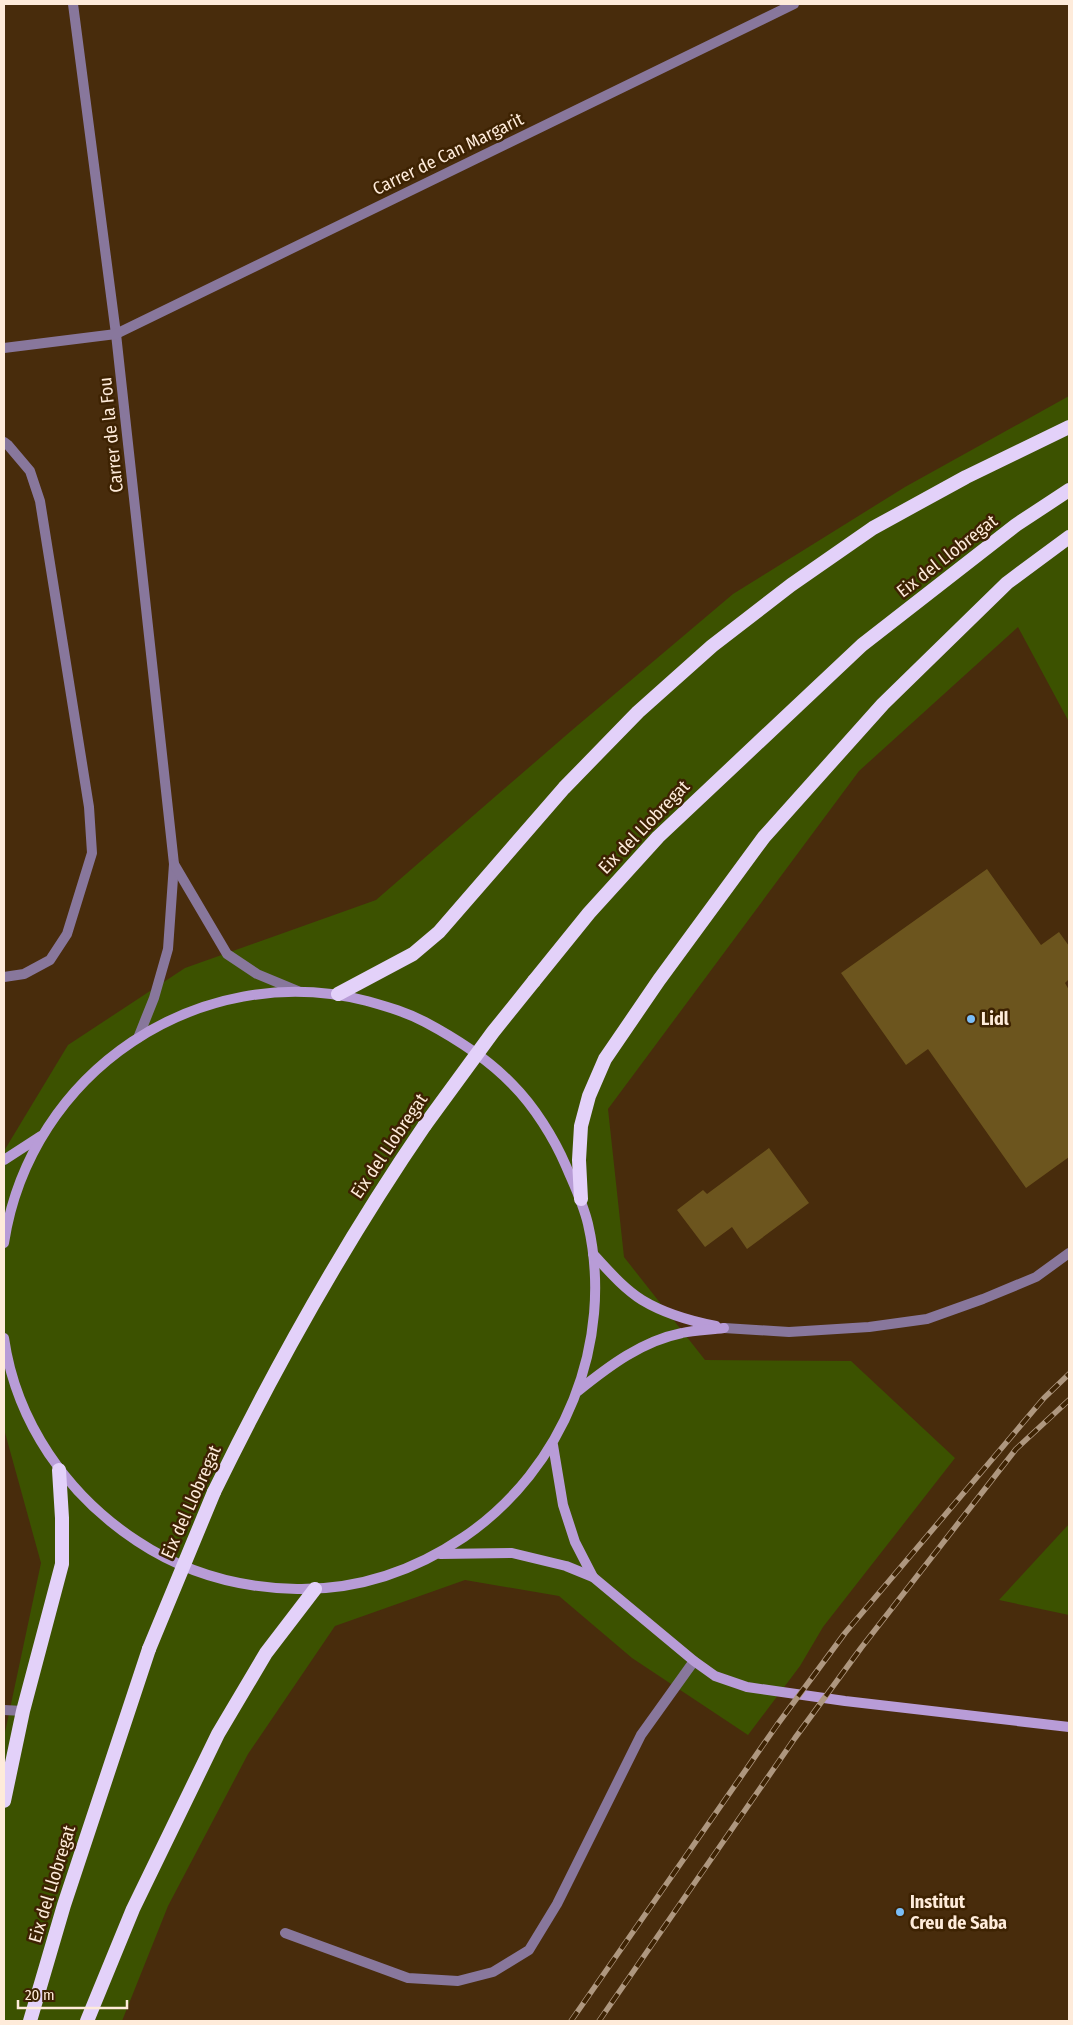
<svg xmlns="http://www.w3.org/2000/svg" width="1073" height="2025" viewBox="0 0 1073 2025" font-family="'Fira Sans Condensed',sans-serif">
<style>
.green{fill:#3c5200}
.building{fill:#6c551e}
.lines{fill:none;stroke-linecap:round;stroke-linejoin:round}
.service{stroke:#88779c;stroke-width:10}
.minor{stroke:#88779c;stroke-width:10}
.secondary{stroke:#b89cd7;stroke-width:10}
.trunk{stroke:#e3d1f9;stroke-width:14}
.rail-casing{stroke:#ae977f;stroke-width:5.5}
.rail{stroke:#3d2202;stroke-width:4;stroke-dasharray:11;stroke-linecap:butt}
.trunk-bridge{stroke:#e3d1f9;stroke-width:14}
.poi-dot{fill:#7abef8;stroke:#3d2202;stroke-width:2}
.labels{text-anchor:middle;stroke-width:5;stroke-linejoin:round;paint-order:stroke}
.street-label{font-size:18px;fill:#feebda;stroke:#3d2202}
.poi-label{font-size:18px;font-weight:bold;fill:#feebda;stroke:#3d2202;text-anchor:start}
</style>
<rect width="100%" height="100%" fill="#482c0c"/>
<g class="green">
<polygon points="1069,396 1069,722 1018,627 859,771 608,1109 624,1257 705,1360 851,1361 955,1458 823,1627 800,1666 748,1735 632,1658 559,1596 465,1580 335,1626 248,1754 168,1906 122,2021 4,2021 4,1737 41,1563 4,1429 4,1151 68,1045 185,968 376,900 571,731 733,594 905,487"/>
<polygon points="1069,1524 1069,1615 999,1600"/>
</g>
<g class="building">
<polygon points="987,869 1041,945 1059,932 1069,946 1069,979 1065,983 1069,990 1069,1157 1026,1188 928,1049 906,1065 841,973"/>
<polygon points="769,1148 809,1203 747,1249 732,1227 705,1247 677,1210 703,1190 707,1194"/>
</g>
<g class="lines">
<g class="service">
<polyline points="4,442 8,445 30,471 40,501 89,807 92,853 67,934 50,960 24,974 4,977"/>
<polyline points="4,1710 23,1711"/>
</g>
<g class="minor">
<polyline points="73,4 116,334 174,864 168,949 154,998 138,1038"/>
<polyline points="4,348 116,334 794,4"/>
<polyline points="174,864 227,954 257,974 298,991"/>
<polyline points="724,1328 789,1332 869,1327 927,1319 983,1299 1036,1277 1069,1253"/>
<polyline points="285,1933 408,1978 458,1981 493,1972 529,1950 557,1904 641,1735 694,1661"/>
</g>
<g class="secondary">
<polyline points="4,1160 41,1136"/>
<path d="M4,1243C30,1072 199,958 367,1001C388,1007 406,1012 425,1022C457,1039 487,1058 512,1084C534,1106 554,1138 566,1166C574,1185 583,1203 588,1224C615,1342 564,1469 464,1537C414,1571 358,1590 297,1589C240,1588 185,1573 137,1541C67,1495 16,1422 4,1338"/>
<path d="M593,1254C608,1270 623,1288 642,1300C665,1314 690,1321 716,1326"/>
<path d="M578,1391C609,1366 642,1341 682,1333C695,1330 710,1330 724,1328"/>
<polyline points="553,1445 563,1505 575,1542 593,1577"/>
<polyline points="440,1554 512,1553 566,1566 593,1577 694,1661 715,1676 747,1687 845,1701 1069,1727"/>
</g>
<g class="trunk">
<polyline points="534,981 589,913 658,837 862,645 1016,525 1069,490"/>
<polyline points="338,994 413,954 439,932 564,788 638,712 712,646 791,585 873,528 966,477 1069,427"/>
<polyline points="581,1199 579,1160 581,1126 589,1096 605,1059 659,980 764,837 883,704 1007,583 1069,537"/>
<path d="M214,1492C276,1365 345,1242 425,1125"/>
<polyline points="4,1801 23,1711 62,1564 62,1518 59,1470"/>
<polyline points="30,2021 64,1905 149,1649"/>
<polyline points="87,2021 133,1909 218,1734 266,1653 315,1589"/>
</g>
<defs>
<g id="rail">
<polyline points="571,2021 777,1725 845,1633 1044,1398 1069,1374"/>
<polyline points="599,2021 795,1738 861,1648 1016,1449 1069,1400"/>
</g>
</defs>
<use href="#rail" class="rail-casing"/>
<use href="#rail" class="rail"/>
<g class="trunk-bridge">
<polyline points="425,1125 493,1032 534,981"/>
<polyline points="149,1649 214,1492"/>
</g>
</g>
<g class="poi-dot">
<circle cx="971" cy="1019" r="5"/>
<circle cx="900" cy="1912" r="5"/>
</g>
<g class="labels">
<g class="street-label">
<text transform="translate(448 154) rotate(-26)" y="6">Carrer de Can Margarit</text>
<text transform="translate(111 435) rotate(-96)" y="6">Carrer de la Fou</text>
<text transform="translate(947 556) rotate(-38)" y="6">Eix del Llobregat</text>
<text transform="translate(644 827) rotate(-46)" y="6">Eix del Llobregat</text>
<text transform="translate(389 1146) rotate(-56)" y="6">Eix del Llobregat</text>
<text transform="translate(191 1502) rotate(-66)" y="6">Eix del Llobregat</text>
<text transform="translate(52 1884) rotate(-73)" y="6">Eix del Llobregat</text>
</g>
<g class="poi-label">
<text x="981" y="1025">Lidl</text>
<text x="910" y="1908">Institut<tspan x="910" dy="21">Creu de Saba</tspan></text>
</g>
</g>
<rect width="1073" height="2025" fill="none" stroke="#feebda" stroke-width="10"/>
<path d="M18 2000v8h109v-8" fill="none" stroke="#feebda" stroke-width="2.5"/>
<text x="25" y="2000" font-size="15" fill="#feebda" stroke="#3d2202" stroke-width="4" paint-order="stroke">20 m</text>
</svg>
